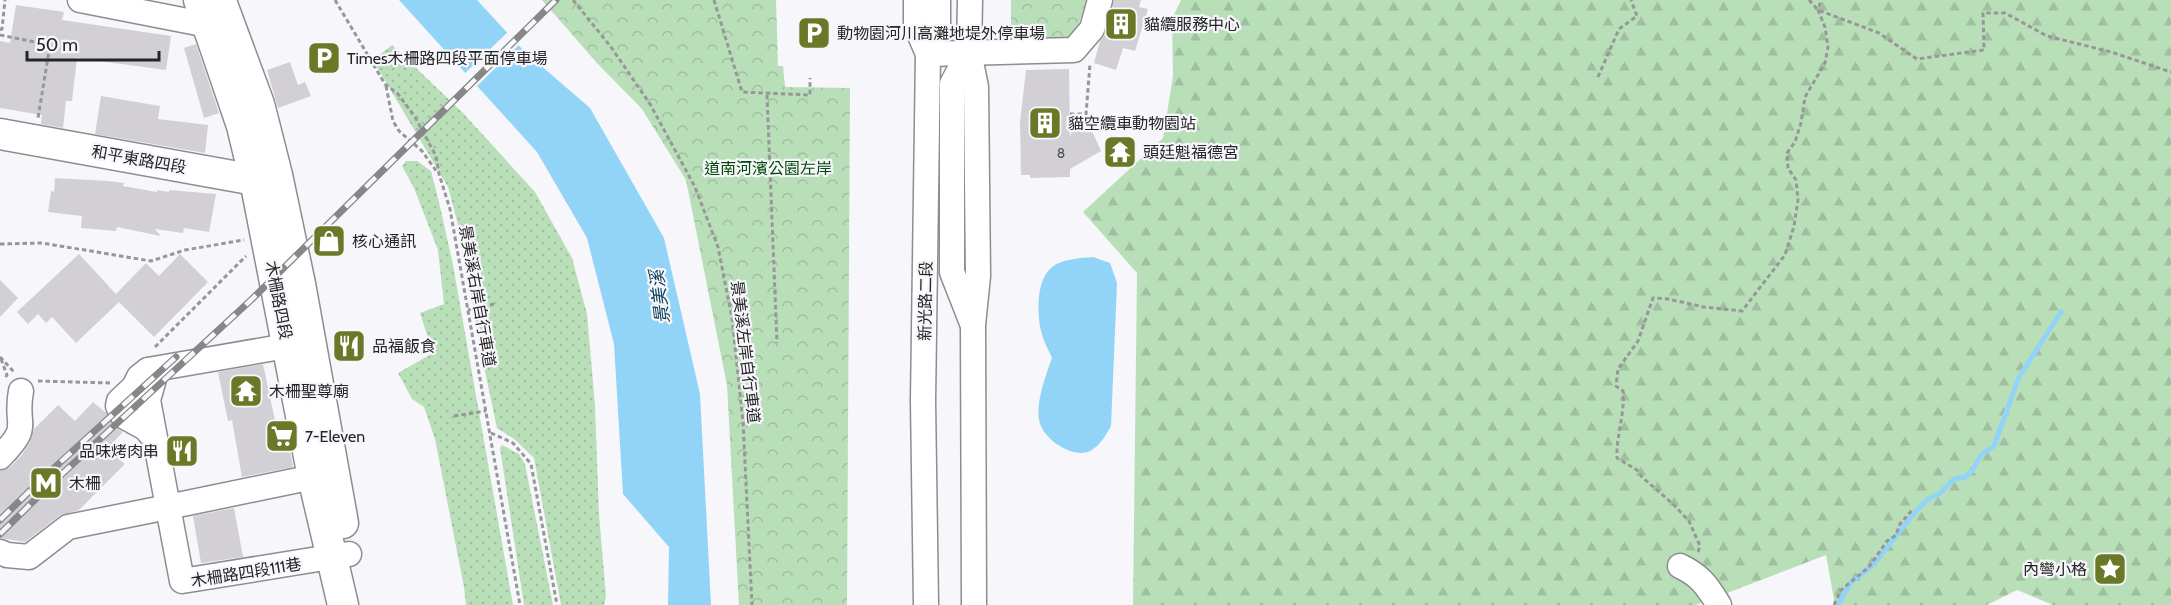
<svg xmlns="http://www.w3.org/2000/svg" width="2171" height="605" viewBox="0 0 2171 605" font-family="Cabin,'Noto Sans TC',sans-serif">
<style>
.grass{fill:url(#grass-dots)}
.forest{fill:url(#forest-firs)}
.park{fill:url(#park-crowns)}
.water{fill:#92d4f8}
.pier{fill:#f6f6fb}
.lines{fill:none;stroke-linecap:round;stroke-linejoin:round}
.stream{stroke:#92d4f8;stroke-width:5}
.building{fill:#d2d0d5}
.minor-casing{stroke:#8d8c91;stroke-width:27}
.major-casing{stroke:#8d8c91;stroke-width:33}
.path{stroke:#97979a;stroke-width:3;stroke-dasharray:4.5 3;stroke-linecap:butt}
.minor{stroke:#fff;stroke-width:24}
.major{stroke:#fff;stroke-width:30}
.rail-casing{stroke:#87878a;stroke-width:7}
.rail{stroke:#f6f6fb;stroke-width:4.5;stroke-dasharray:14;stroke-linecap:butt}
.labels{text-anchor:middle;stroke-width:4.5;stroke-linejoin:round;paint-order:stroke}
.number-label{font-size:14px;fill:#505052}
.poi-label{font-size:16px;fill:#252526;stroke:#f6f6fb;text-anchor:start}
.street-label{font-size:16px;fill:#252526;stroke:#f6f6fb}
.park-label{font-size:16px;fill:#00490b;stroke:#f6f6fb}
.water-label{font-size:18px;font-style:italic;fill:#0b425a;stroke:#f6f6fb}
</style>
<defs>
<pattern id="grass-dots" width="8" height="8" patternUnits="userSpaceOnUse" patternTransform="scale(1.5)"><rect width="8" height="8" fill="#b9dfb9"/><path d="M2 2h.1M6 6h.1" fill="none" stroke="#9fbf9f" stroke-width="1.8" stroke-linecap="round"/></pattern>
<pattern id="forest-firs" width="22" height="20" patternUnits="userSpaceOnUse" patternTransform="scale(1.5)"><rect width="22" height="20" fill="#b9dfb9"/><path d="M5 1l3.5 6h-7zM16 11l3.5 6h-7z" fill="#9fbf9f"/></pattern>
<pattern id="park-crowns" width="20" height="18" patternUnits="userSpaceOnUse" patternTransform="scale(1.5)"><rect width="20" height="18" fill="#b9dfb9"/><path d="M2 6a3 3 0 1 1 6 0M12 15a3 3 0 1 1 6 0" fill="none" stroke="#9fbf9f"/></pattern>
</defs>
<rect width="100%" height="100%" fill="#f6f6fb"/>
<g class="grass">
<polygon points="392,45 462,112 535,192 572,258 587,314 595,405 599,515 606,596 604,605 561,605 534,458 514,439 497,428 479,343 463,244 448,187 373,60"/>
<polygon points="406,161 417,161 431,171 439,202 453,265 513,605 466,605 464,587 435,439 424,407 412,399 398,373 433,353 420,313 444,304 438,250 414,188 402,166"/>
<polygon points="502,445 519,454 525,464 553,605 524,605 500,448"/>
</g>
<polygon class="forest" points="1181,0 2171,0 2171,605 2053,605 2017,590 1987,605 1835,605 1826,555 1696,605 1133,605 1137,273 1083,212 1163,138 1173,76 1172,19"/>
<g class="park">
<polygon points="542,0 776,0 778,66 783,66 785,87 850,88 847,605 739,605 727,385 686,180 642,109 596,62"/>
<polygon points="1011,0 1086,0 1077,31 1061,45 1011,44"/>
</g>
<g class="water">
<polygon points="399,0 477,0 524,51 590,108 664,238 700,394 711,605 668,605 669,547 623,494 614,344 587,238 537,152"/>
<path d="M1093,257L1110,263L1117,283L1111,426C1105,436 1101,445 1090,451C1074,459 1047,441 1041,426C1033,408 1046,375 1052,358C1048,349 1043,340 1041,331C1037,313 1036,280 1052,267C1062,259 1081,258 1093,257Z"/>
</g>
<polygon class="pier" points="509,31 521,43 475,88 463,75"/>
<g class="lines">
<polyline class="stream" points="1838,605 1850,583 1873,565 1915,512 1928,499 1939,494 1954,479 1965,477 1972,471 1981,455 1994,446 2019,377 2061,312"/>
</g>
<g class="building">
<polygon points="1114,0 1141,0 1139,7 1148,9 1135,51 1123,48 1116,70 1094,63 1100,41 1106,33"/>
<polygon points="16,5 64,12 62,20 171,36 166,70 77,58 72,101 66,101 63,128 41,124 42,115 0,108 0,41 10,43"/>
<polygon points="196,44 219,113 204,118 184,48"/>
<polygon points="290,62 298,85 305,82 311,96 278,108 267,70"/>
<polygon points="1069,69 1070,137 1072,130 1089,124 1101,151 1070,169 1070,177 1030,178 1030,175 1021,175 1020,122 1026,70"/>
<polygon points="101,96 160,106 158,119 208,125 205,153 95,134"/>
<polygon points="55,178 108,181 124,183 123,186 157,192 157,190 169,192 169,190 216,194 209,232 184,228 183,233 155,229 161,236 117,227 116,231 81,228 82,216 48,212 51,191 54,192"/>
<polygon points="79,254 116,294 146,263 159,276 180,254 208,282 154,337 119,302 76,343 52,317 46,323 38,314 28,324 17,312"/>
<polygon points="0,280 18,298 0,317"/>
<polygon points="263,364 276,425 285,423 293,467 242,477 232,420 228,421 218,372"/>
<polygon points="93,402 106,413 116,428 123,432 107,449 125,464 79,510 59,516 25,542 0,538 0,471 10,467 21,456 29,444 34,429 58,405 75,421"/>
<polygon points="234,508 243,557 201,563 193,516"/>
</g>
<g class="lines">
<defs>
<g id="minor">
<polyline points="80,0 208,25 222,21"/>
<polyline points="916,0 916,26 928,54 923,401 926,605"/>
<polyline points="970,0 969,52 976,87 978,276 973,325 974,605"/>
<polyline points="969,52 952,84 952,272 972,323"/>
<polyline points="928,54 1074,50 1092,29 1100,0"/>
<polyline points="928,54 938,26 938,0"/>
<polyline points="148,370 304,343"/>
<polyline points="155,439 145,428 123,416 118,406 119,401 134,387 139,377 148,370 152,373 154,379 148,400 168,507 313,477"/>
<path d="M0,457C33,424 14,428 21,391"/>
<polyline points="0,552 7,555 29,557 68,527 168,507 182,581 349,554"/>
<path d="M1680,566C1701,576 1707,586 1719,605"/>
</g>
<g id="major">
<polyline points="199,0 242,126 255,180 313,477 343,605"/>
<polyline points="222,4 259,104 277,175 300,284 343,523"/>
<polyline points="0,134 255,180 271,176"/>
</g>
</defs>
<use href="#minor" class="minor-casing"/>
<use href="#major" class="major-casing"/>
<g class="path">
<polyline points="335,0 385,84 398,94 415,117 436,156 439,174 450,209 520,605"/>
<polyline points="573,0 611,47 650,104 695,187 718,247 732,318 743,422 752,605"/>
<polyline points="714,0 742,92 810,95 810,78"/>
<polyline points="1809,0 1818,10 1879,33 1917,59 1984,50 1983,13 2005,13 2047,36 2111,52 2171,72"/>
<polyline points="0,30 2,29 5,0"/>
<polyline points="0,35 50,45 38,118"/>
<polyline points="1598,77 1619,29 1637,16 1631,0"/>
<polyline points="386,86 393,121 399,131 422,151 437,172"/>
<polyline points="767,95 777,343"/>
<polyline points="1070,114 1086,114 1090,64"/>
<polyline points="0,244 42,243 151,261 185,250 244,240"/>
<polyline points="468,310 494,304"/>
<polyline points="155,347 246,256"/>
<polyline points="0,357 14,372"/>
<polyline points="1,359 7,375 5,378"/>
<polyline points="38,381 110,383"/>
<polyline points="454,416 486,411"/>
<polyline points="491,433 513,443 531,464 557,605"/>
<path d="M1698,552L1700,546L1689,521L1673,504L1642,477L1637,470L1617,458C1616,435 1625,416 1623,391L1616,386L1618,369L1638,341L1653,298L1668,299L1704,307L1742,311L1785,255L1794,226L1798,200L1796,180L1788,168L1787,153L1795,142L1801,123L1805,97L1825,63L1828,47L1825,27L1818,10L1821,0"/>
<polyline points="1834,605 1841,590 1869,567 1887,541 1896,535 1900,524 1913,509"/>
</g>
<use href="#minor" class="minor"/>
<use href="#major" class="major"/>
<defs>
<g id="rail">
<polyline points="0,520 43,478 176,357"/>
<polyline points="0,534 50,485 251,300 556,0"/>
</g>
</defs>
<use href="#rail" class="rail-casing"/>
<use href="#rail" class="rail"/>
</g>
<defs>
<symbol id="building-square" viewBox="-11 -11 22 22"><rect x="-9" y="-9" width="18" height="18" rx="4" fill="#697927" stroke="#f6f6fb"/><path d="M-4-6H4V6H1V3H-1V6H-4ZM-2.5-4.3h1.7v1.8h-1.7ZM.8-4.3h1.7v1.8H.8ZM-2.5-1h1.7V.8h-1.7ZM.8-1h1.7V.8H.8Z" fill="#fff"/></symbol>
<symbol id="parking-square" viewBox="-11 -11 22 22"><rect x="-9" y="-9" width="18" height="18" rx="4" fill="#697927" stroke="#f6f6fb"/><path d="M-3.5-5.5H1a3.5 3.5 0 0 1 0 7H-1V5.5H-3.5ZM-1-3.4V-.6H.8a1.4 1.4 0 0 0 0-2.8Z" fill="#fff"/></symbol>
<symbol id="temple-square" viewBox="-11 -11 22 22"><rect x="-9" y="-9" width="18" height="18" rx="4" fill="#697927" stroke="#f6f6fb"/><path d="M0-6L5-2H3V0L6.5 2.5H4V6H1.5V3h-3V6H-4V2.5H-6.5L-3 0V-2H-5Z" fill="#fff"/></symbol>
<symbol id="shop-square" viewBox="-11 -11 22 22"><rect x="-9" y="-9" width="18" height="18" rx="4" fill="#697927" stroke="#f6f6fb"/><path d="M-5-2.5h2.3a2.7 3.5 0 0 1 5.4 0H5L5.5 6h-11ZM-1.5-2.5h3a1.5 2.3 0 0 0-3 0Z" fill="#fff"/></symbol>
<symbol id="restaurant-square" viewBox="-11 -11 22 22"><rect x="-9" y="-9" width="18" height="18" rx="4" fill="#697927" stroke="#f6f6fb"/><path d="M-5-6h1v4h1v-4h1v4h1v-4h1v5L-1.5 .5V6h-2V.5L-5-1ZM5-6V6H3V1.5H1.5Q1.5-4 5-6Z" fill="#fff"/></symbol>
<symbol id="supermarket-square" viewBox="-11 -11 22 22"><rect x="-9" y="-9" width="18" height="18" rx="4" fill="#697927" stroke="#f6f6fb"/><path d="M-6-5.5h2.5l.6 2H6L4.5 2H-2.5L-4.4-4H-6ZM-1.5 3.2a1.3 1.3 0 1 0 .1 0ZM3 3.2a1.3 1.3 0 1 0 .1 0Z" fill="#fff"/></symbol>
<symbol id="metro-square" viewBox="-11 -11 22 22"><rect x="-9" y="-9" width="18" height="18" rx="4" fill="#697927" stroke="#f6f6fb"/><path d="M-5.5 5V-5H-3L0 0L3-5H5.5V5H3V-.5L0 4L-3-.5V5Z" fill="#fff"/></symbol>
<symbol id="sight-square" viewBox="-11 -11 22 22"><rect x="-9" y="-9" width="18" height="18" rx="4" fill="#697927" stroke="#f6f6fb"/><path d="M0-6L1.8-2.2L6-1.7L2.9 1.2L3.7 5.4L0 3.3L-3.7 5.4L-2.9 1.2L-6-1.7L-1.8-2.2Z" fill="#fff"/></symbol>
</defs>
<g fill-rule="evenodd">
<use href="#building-square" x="1102" y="5" width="38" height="38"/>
<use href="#parking-square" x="795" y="14" width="38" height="38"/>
<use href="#parking-square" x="305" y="39" width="38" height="38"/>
<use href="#building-square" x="1026" y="104" width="38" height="38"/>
<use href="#temple-square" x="1101" y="133" width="38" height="38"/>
<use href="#shop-square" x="310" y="222" width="38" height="38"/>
<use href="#restaurant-square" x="330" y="327" width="38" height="38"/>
<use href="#temple-square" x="227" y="372" width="38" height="38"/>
<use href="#supermarket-square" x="263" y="417" width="38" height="38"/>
<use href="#restaurant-square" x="163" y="432" width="38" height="38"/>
<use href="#metro-square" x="27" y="464" width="38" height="38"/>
<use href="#sight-square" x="2091" y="550" width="38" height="38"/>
</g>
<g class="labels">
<g class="number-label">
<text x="1061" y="158">8</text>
</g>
<g class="poi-label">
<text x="1144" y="30">貓纜服務中心</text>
<text x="837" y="39">動物園河川高灘地堤外停車場</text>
<text x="347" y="64">Times木柵路四段平面停車場</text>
<text x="1068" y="129">貓空纜車動物園站</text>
<text x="1143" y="158">頭廷魁福德宮</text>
<text x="352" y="247">核心通訊</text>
<text x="372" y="352">品福飯食</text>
<text x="269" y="397">木柵聖尊廟</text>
<text x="305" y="442">7-Eleven</text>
<text x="159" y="457" text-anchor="end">品味烤肉串</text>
<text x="69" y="489">木柵</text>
<text x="2087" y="575" text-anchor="end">內彎小格</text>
</g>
<g class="street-label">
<text transform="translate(139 159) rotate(10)" y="6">和平東路四段</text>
<text transform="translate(478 296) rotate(80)" y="6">景美溪右岸自行車道</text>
<text transform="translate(279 300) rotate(79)" y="6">木柵路四段</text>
<text transform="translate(925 301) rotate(-89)" y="6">新光路二段</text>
<text transform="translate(746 352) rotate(83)" y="6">景美溪左岸自行車道</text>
<text transform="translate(246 572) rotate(-9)" y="6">木柵路四段111巷</text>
</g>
<g class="park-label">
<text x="768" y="174">道南河濱公園左岸</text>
</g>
<g class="water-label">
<text transform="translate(660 297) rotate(-97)" y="6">景美溪</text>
</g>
</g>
<path d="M27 51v9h132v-9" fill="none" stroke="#252526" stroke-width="3"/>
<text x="36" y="51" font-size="18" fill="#252526" stroke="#f6f6fb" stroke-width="4.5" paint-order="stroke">50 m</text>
</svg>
